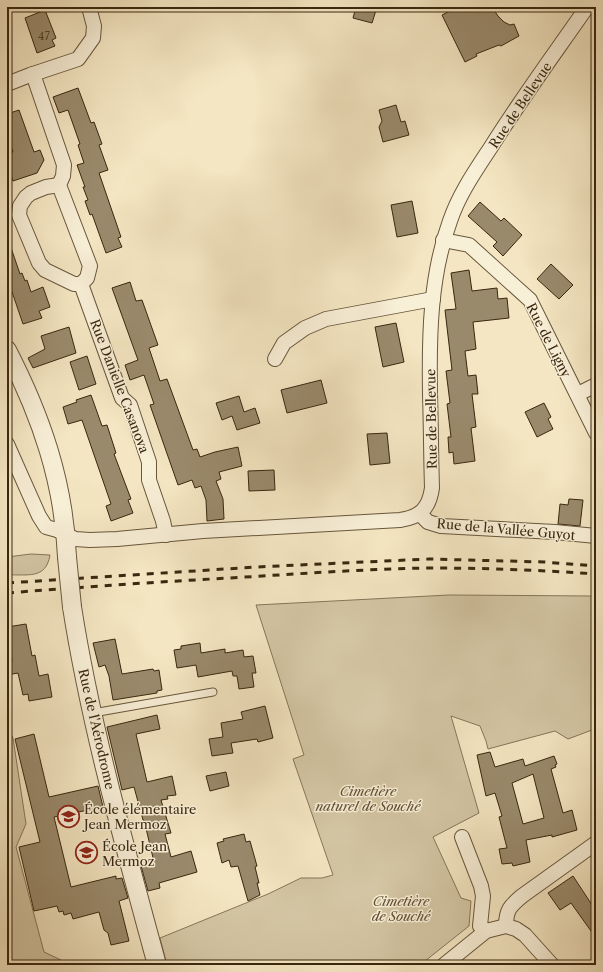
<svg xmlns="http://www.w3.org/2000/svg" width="603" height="972" viewBox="0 0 603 972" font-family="'Libre Caslon Text',serif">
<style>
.green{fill:#d4c6a4;stroke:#86765a}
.building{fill:#9a8a6c;stroke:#39270f;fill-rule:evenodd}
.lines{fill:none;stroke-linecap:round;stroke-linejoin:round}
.service-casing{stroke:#68573c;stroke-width:9}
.minor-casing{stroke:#68573c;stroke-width:16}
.tertiary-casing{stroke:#68573c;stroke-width:20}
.service{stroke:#f8efd7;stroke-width:7}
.minor{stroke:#f8efd7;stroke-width:14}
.tertiary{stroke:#f8efd7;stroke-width:18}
.rail{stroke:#39270f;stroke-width:3;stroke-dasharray:7 7;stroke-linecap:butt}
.tertiary-bridge-casing{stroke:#68573c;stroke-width:20;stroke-linecap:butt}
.tertiary-bridge{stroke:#f8efd7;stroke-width:18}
.labels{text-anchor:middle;stroke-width:3;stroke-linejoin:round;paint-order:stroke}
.number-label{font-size:11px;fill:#514026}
.street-label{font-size:13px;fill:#39270f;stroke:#f8efd7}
.park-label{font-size:13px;font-style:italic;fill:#604f34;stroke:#f8efd7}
.poi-label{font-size:13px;fill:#39270f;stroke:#f8efd7;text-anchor:start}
</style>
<rect width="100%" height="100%" fill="#f4e6c2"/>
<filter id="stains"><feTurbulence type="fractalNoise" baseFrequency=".005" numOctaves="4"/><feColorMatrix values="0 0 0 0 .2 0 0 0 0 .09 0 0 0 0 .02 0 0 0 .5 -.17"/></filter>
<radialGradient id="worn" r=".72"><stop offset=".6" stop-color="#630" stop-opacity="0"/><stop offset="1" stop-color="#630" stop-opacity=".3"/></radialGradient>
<g class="green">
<path d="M31,554L50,555C46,580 27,574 7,575V557Z"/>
<polygon points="449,595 593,596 596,604 596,734 592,730 568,739 555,731 488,749 486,741 480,726 451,716 479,813 433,837 461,898 471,901 469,926 420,965 167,965 160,938 268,894 301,878 322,878 333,875 293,759 304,755 256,605"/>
<polygon points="7,726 13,738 26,824 16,847 44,952 61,960 62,965 7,965"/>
</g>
<g class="building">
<polygon points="356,7 377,7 372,23 353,18"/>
<polygon points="458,7 492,7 498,16 504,22 510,25 514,24 519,36 501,46 499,45 476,54 477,56 465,62 442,15"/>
<polygon points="45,10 56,38 52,40 55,46 37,53 25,18"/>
<polygon points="78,88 91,123 94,122 102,144 99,145 108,170 99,173 121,237 118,238 122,247 106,253 92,214 90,215 85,201 88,200 83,187 85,187 77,165 84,163 78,145 80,144 68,110 59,113 53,97"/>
<polygon points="396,105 401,122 405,121 409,135 383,142 379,127 382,121 379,110"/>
<polygon points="19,110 34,152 40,150 44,160 37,173 13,181 10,172 7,173 7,154 13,152 7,134 7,114"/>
<polygon points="412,201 418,233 397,237 391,205"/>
<polygon points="480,202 501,221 504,218 522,235 503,256 493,246 497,242 468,216"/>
<polygon points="7,242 9,242 20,274 22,273 25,281 27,280 31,292 43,287 50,307 39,311 42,318 23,324 10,286 7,287"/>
<polygon points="551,264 573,285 559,299 537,279"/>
<polygon points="469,270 472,291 497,288 498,299 507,298 509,318 473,322 476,349 465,351 468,376 476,375 478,394 472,394 476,427 471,428 475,461 454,464 453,452 449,453 448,437 451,437 447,404 450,403 446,371 452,370 445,310 456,309 451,273"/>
<polygon points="130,282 136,301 142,300 158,345 149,348 160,381 167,379 193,450 197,449 200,457 215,452 238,447 242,466 219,472 221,479 216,481 223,499 224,519 207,521 206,500 201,486 195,488 192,480 178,485 150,405 154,404 144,375 130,380 125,365 138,360 112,288"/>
<polygon points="396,323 404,362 383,367 375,327"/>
<polygon points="69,327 76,353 33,368 28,358 45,349 41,336"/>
<polygon points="87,356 96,384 79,390 70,362"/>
<polygon points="321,380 327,403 287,413 281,390"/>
<polygon points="91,395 102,426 107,425 116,453 114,454 131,499 128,500 133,513 111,521 106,506 111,504 82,420 68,424 63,407 77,402 76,400"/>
<polygon points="239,396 244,412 255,408 260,423 237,430 232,416 222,420 216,403"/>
<polygon points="544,403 551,417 548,419 553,429 537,437 525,412"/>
<polygon points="387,433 390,463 370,465 367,434"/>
<polygon points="274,470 275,490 249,491 248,471"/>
<polygon points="569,499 583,500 580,526 558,524 560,504 568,505"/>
<polygon points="26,624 32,656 35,655 39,676 48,674 52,697 29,701 28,694 23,695 18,673 7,675 7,662 12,661 7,627"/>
<polygon points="115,639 122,674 153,669 154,671 159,670 162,690 157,691 157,693 113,700 109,676 105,665 99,667 93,643"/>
<polygon points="200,643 201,653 225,649 225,653 243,650 244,657 253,656 256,673 252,673 254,687 239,689 237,676 233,676 232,671 198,677 196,665 177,668 174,650 181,649 181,646"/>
<polygon points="265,706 273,738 258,742 257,739 231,743 233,753 212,756 209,739 223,737 221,723 243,719 241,712"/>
<polygon points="157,715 160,729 136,734 147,782 172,776 176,795 167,796 168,799 161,800 171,833 165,834 171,857 191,851 197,872 159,883 160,888 148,891 141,866 154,862 144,820 143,820 134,787 122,790 107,727"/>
<polygon points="34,734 49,797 98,786 103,807 54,817 71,887 116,876 116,879 122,878 128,898 119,901 129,941 111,945 108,933 104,930 99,912 73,919 71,913 64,915 63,911 59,912 57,906 34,911 19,847 40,842 15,739"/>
<path d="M490,752L495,767L523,759L525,766L554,756L557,764L555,765L556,767L551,769L563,813L572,810L577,830L552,837V835L526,840L530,862L513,866L512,863L502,864L499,849L507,848L499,817L502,816L495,793L486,796L477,755ZM533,774L544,818L523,824L512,783Z"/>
<polygon points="226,772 229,786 210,791 206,776"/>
<polygon points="244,834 246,842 250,841 257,866 255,867 259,883 257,883 260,895 248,901 238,866 231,867 229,860 222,863 217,843 224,841 223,839"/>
<polygon points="573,876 596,911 596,938 571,903 560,910 548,893"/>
</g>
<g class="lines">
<defs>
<polyline id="service" points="93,713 213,692"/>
<g id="minor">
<polyline points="33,74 64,165 63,176 59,185 90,266 87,278 81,284 122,398 130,405 149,462 149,480 163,521 166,535"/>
<polyline points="7,84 30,75 78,59 93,38 94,26 89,7"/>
<polyline points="59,185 46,187 31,193 26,197 20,206 19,215 39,263 45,270 74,284 81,284"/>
<polyline points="443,240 469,245 530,300 596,433"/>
<polyline points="275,359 284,343 305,328 326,319 433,299"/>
<polyline points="578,394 596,385"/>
<path d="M7,444L39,516L46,527L57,530L75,539L90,540L117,539L203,531L400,520C420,517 429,509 432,488C431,457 431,425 430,394C429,336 430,276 450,221C459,194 476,170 491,147C521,99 555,53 587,7"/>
<polyline points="420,514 428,522 441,526 555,532 596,536"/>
<polyline points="462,837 481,886 483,896 480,926 486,931"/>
<path d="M506,926C506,910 510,906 522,896L596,843"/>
<polyline points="444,965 486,931 506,926 516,929 525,935 552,965"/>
</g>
<g id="tertiary">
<path d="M7,350C41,416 64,482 67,557"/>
<path d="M72,607C91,728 125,847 157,965"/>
</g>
</defs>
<use href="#service" class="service-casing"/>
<use href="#minor" class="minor-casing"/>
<use href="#tertiary" class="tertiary-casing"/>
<use href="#service" class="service"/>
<use href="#minor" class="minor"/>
<use href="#tertiary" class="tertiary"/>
<g class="rail">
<polyline points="7,583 256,567 429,559 544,562 596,566"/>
<path d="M7,593C81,587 156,582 230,578C297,574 363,569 430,568C485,568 541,570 596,574"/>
</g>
<defs>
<polyline id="tertiary-bridge" points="67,557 72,607"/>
</defs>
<use href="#tertiary-bridge" class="tertiary-bridge-casing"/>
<use href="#tertiary-bridge" class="tertiary-bridge"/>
</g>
<defs>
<symbol id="school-ring" viewBox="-11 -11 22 22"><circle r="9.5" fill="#f8efd7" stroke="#8f2418" stroke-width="1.5"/><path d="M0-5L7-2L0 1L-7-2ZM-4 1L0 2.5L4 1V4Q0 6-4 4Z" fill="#8f2418"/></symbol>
</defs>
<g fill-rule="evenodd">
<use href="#school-ring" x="56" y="804" width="25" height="25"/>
<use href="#school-ring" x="74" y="840" width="25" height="25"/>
</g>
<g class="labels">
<g class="number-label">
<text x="44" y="40">47</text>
</g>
<g class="street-label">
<text transform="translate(520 105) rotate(-56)" y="5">Rue de Bellevue</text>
<text transform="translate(549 340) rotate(63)" y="5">Rue de Ligny</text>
<text transform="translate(120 386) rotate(69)" y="5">Rue Danielle Casanova</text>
<text transform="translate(431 419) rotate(-91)" y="5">Rue de Bellevue</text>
<text transform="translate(506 529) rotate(5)" y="5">Rue de la Vallée Guyot</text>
<text transform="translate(97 729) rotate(77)" y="5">Rue de l'Aérodrome</text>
</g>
<g class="park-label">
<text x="368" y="796">Cimetière<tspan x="368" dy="15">naturel de Souché</tspan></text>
<text x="401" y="906">Cimetière<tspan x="401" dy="15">de Souché</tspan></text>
</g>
<g class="poi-label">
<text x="84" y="814">École élémentaire<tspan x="84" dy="15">Jean Mermoz</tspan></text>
<text x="102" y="851">École Jean<tspan x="102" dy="15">Mermoz</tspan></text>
</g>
</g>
<rect width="603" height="972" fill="none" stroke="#f4e6c2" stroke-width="24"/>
<rect x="8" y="8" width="587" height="956" fill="none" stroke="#39270f" stroke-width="2"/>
<rect x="12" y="12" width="579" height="948" fill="none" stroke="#39270f"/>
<rect width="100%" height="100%" filter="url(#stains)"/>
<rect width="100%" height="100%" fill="url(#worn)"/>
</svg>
